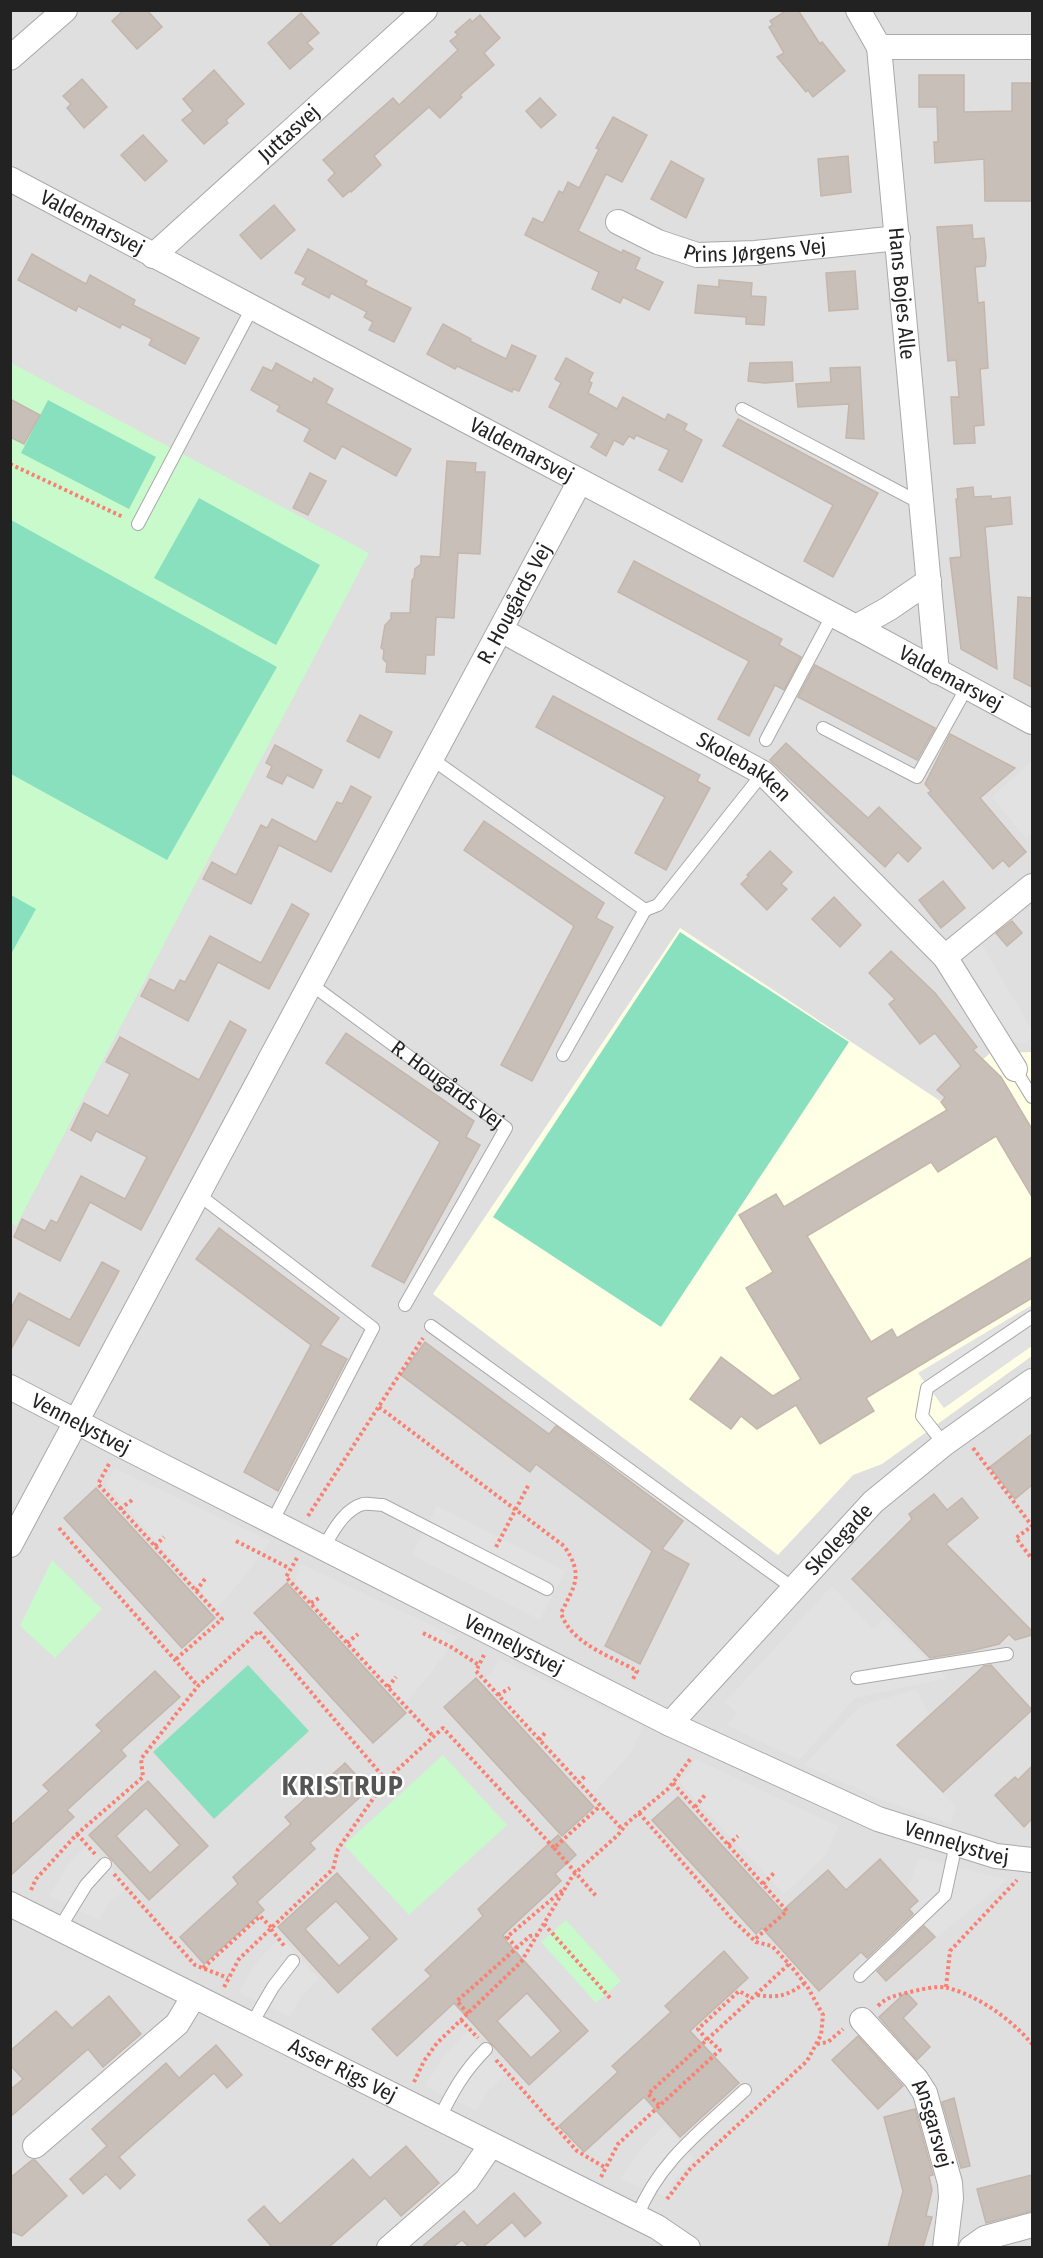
<svg xmlns="http://www.w3.org/2000/svg" width="1043" height="2258" viewBox="0 0 1043 2258" font-family="'Fira Sans Condensed',sans-serif">
<style>
.residential{fill:#e0dfdf}
.education{fill:#ffffe5}
.park{fill:#c8facc}
.pitch{fill:#88e0be}
.parking{fill:#e2e2e2}
.building{fill:#c7bfb8;stroke:#c4b6ab;stroke-width:1.5;fill-rule:evenodd}
.lines{fill:none;stroke-linecap:round;stroke-linejoin:round}
.service-casing{stroke:#a9a9a9;stroke-width:14}
.minor-casing{stroke:#a9a9a9;stroke-width:26}
.path{stroke:#fa8072;stroke-width:4;stroke-dasharray:3 3;stroke-linecap:butt}
.service{stroke:#fff;stroke-width:12}
.minor{stroke:#fff;stroke-width:24}
.labels{text-anchor:middle;stroke-width:4.5;stroke-linejoin:round;paint-order:stroke}
.street-label{font-size:21px;fill:#222;stroke:#fff}
.district-label{font-size:27px;font-weight:bold;letter-spacing:1.5px;fill:#555;stroke:#fff}
</style>
<rect width="100%" height="100%" fill="#f2efe9"/>
<rect class="residential" x="11" y="11" width="1021" height="2236"/>
<polygon class="education" points="680,928 940,1101 990,1053 1032,1052 1032,1356 882,1464 853,1475 778,1555 433,1294"/>
<g class="park">
<polygon points="11,363 369,553 16,1226 11,1222"/>
<polygon points="52,1560 102,1609 55,1658 20,1626"/>
<polygon points="443,1755 507,1825 409,1915 344,1845"/>
<polygon points="566,1920 621,1981 596,2003 541,1942"/>
</g>
<g class="pitch">
<polygon points="48,400 156,457 129,509 21,453"/>
<polygon points="199,498 320,565 276,645 154,578"/>
<polygon points="11,520 277,667 167,860 11,774"/>
<polygon points="11,895 36,909 11,954"/>
<polygon points="680,932 849,1042 661,1327 493,1217"/>
<polygon points="248,1665 309,1731 214,1819 153,1752"/>
</g>
<g class="parking">
<polygon points="1032,761 1032,833 1026,838 992,797"/>
<polygon points="978,938 1032,1030 1031,1038 1022,1044 1007,1040 956,957"/>
<polygon points="1032,1305 1032,1346 944,1408 918,1373"/>
<polygon points="114,1468 270,1541 244,1577 216,1609 107,1485"/>
<polygon points="437,1506 565,1571 540,1620 412,1555"/>
<polygon points="301,1564 457,1637 432,1672 404,1704 295,1581"/>
<polygon points="832,1586 873,1629 884,1618 947,1678 855,1698 799,1760 727,1725 737,1713 725,1702"/>
<polygon points="499,1659 643,1726 630,1754 593,1794 482,1680 492,1672"/>
<polygon points="916,1689 929,1715 897,1745 956,1807 951,1824 877,1798 804,1765 860,1706"/>
<polygon points="695,1759 838,1826 826,1855 784,1894 678,1781 688,1773"/>
<polygon points="89,1843 128,1886 109,1904 99,1920 49,1896 67,1866"/>
<polygon points="919,1858 1008,1880 937,1937 910,1908 907,1889"/>
<polygon points="281,1937 319,1979 300,1997 290,2017 238,1992 259,1959"/>
<polygon points="468,2031 507,2073 488,2091 477,2111 425,2086 446,2053"/>
<polygon points="665,2124 695,2159 676,2178 666,2197 620,2179 642,2148"/>
</g>
<g class="building">
<polygon points="124,10 147,10 162,27 137,49 112,21"/>
<polygon points="787,10 798,10 820,44 822,42 845,71 813,97 808,90 806,92 777,57 784,53 769,27 773,25 770,21"/>
<polygon points="301,13 319,33 307,43 313,49 290,69 268,43"/>
<polygon points="480,15 500,38 484,53 494,65 460,95 462,97 440,118 429,107 374,156 381,165 351,192 350,191 343,197 328,180 335,173 323,160 393,98 399,105 458,50 450,41 458,35 455,32 470,19 472,22"/>
<polygon points="214,70 244,104 226,120 228,123 204,144 182,120 193,111 183,99"/>
<polygon points="919,75 964,75 964,112 1012,111 1012,83 1032,83 1032,201 985,201 984,159 935,163 934,142 938,142 937,107 919,107"/>
<polygon points="82,79 107,107 84,128 67,108 71,104 63,96"/>
<polygon points="540,98 556,115 541,128 526,111"/>
<polygon points="613,117 647,135 622,182 606,174 578,231 622,253 623,250 640,258 635,269 663,282 649,310 623,297 620,303 592,289 599,272 525,235 533,218 543,223 559,191 563,193 568,182 579,188 599,149 596,148"/>
<polygon points="143,135 167,161 145,181 121,155"/>
<polygon points="848,156 851,192 821,196 818,159"/>
<polygon points="671,161 704,179 686,218 651,199"/>
<polygon points="274,205 295,230 261,259 240,235"/>
<polygon points="972,225 973,239 984,238 986,257 985,266 975,267 978,303 984,302 988,368 980,369 984,425 974,426 975,443 954,444 951,397 959,397 956,360 948,361 937,227"/>
<polygon points="308,249 367,281 365,285 411,308 394,342 369,330 373,322 364,317 367,312 331,293 329,298 302,284 306,278 295,273"/>
<polygon points="32,254 86,284 90,275 135,300 133,305 199,338 185,364 149,345 152,339 122,324 120,328 78,306 76,311 18,280"/>
<polygon points="855,271 858,309 829,311 826,273"/>
<polygon points="719,280 752,283 751,296 766,297 764,325 746,324 746,317 695,313 698,285 719,287"/>
<polygon points="443,324 471,339 470,341 506,359 512,345 536,356 519,391 513,389 512,392 457,366 455,369 427,354"/>
<polygon points="566,358 593,373 589,381 592,383 588,393 617,409 623,397 665,420 668,414 687,424 684,430 702,440 682,482 659,470 669,450 636,435 634,439 629,436 623,445 614,440 606,456 591,447 599,434 549,407 561,383 555,379"/>
<polygon points="792,362 793,381 765,383 748,381 750,363"/>
<polygon points="276,363 312,383 314,378 333,389 326,403 411,449 396,476 342,446 335,459 304,441 310,429 277,411 280,406 251,390 263,367 272,371"/>
<polygon points="860,367 864,439 846,438 849,404 798,407 796,384 831,382 830,368"/>
<polygon points="10,399 40,415 24,444 10,437"/>
<polygon points="738,419 878,493 833,577 804,561 833,505 723,446"/>
<polygon points="447,461 476,463 475,472 485,472 480,554 458,553 454,618 436,617 434,655 426,655 425,674 386,672 387,663 383,659 384,650 381,648 385,625 391,619 391,613 410,613 412,580 414,578 415,569 421,564 421,556 440,557"/>
<polygon points="310,473 326,481 308,515 293,508"/>
<polygon points="973,487 974,497 991,496 991,499 1010,497 1012,524 985,527 997,669 961,649 950,558 961,557 956,499 958,499 957,489"/>
<polygon points="634,561 782,639 779,645 801,657 784,690 775,685 749,736 718,719 749,661 618,592"/>
<polygon points="1018,597 1032,598 1032,687 1014,678"/>
<polygon points="815,665 935,728 917,760 798,697"/>
<polygon points="553,696 700,775 697,781 710,788 666,870 635,853 665,797 536,727"/>
<polygon points="360,715 392,732 379,758 347,741"/>
<polygon points="950,734 1015,768 980,798 1026,852 1009,867 1003,860 993,869 928,793 931,791 925,784"/>
<polygon points="786,743 868,818 879,807 921,848 908,862 898,852 885,867 770,760"/>
<polygon points="275,745 322,770 313,788 287,775 282,784 267,777 272,766 266,763"/>
<polygon points="351,786 371,797 331,872 279,845 251,904 203,879 212,862 236,875 261,825 267,828 272,819 316,842 337,802 342,804"/>
<polygon points="484,821 604,903 596,918 613,927 532,1081 501,1065 574,926 464,850"/>
<polygon points="770,851 792,872 781,884 787,889 767,910 741,884 749,876 747,875"/>
<polygon points="943,881 965,908 941,928 919,900"/>
<polygon points="834,897 861,925 840,947 812,919"/>
<polygon points="292,904 309,914 269,989 218,962 188,1021 141,996 150,979 174,991 180,980 185,982 210,936 261,963"/>
<polygon points="1012,921 1022,933 1007,946 996,933"/>
<polygon points="891,951 935,993 977,1047 973,1050 1001,1077 1032,1129 1032,1197 996,1136 938,1172 931,1162 807,1236 871,1342 892,1329 897,1338 1032,1257 1032,1298 866,1398 874,1411 820,1444 796,1405 757,1429 741,1416 731,1429 690,1399 721,1357 773,1396 801,1379 746,1288 773,1272 739,1215 776,1194 784,1207 947,1110 941,1102 945,1097 937,1090 961,1066 935,1033 920,1044 889,1004 895,999 869,973"/>
<polygon points="230,1021 246,1030 141,1230 90,1202 60,1261 14,1237 22,1219 45,1231 51,1220 57,1223 81,1176 125,1199 147,1157 96,1131 91,1141 71,1130 84,1103 108,1116 130,1074 106,1062 120,1037 199,1080"/>
<polygon points="346,1033 474,1121 466,1137 480,1145 404,1283 372,1266 440,1142 326,1063"/>
<polygon points="219,1228 339,1318 320,1345 347,1359 278,1491 244,1472 311,1345 196,1259"/>
<polygon points="102,1262 119,1271 79,1346 28,1319 10,1351 10,1310 19,1293 70,1320"/>
<polygon points="425,1342 549,1434 556,1426 683,1521 662,1549 689,1564 640,1664 605,1646 652,1551 536,1464 530,1472 401,1375"/>
<polygon points="1032,1434 1032,1485 1015,1499 990,1467"/>
<polygon points="96,1488 215,1618 182,1648 64,1518"/>
<polygon points="934,1494 947,1510 962,1498 978,1518 946,1544 1032,1631 1032,1635 1015,1640 1009,1634 999,1644 971,1651 930,1658 852,1579 912,1519 909,1514"/>
<polygon points="287,1583 406,1713 373,1743 254,1613"/>
<polygon points="991,1665 1032,1710 943,1792 897,1745 984,1666"/>
<polygon points="155,1671 180,1697 121,1750 126,1756 67,1810 74,1817 10,1876 10,1826 49,1791 43,1785 102,1731 96,1725"/>
<polygon points="476,1678 594,1807 562,1836 444,1707"/>
<polygon points="345,1763 369,1789 310,1843 315,1849 257,1902 264,1910 204,1964 180,1937 238,1884 233,1877 291,1824 285,1817"/>
<polygon points="1032,1766 1032,1819 1024,1827 995,1795 1015,1777 1018,1780"/>
<path d="M148,1781L208,1846L149,1900L89,1835ZM146,1808L180,1845L150,1873L116,1836Z"/>
<polygon points="678,1797 782,1911 828,1870 846,1890 880,1859 918,1901 909,1909 913,1914 867,1958 861,1952 819,1991 762,1928 756,1934 652,1820"/>
<path d="M558,1835L576,1855L555,1874L561,1881L503,1935L507,1942L588,2031L529,2085L454,2003L397,2056L372,2029L431,1976L425,1970L483,1916L478,1909ZM527,1993L561,2031L531,2058L497,2021Z"/>
<path d="M337,1873L397,1939L338,1993L278,1927ZM336,1901L370,1938L339,1966L305,1929Z"/>
<polygon points="924,1926 935,1937 886,1981 877,1971"/>
<polygon points="724,1951 748,1978 690,2031 739,2083 680,2137 644,2097 584,2152 559,2126 618,2072 612,2066 671,2012 665,2006"/>
<polygon points="906,1992 917,2004 903,2018 930,2047 917,2060 879,2017"/>
<polygon points="109,1996 141,2034 103,2067 88,2049 10,2117 10,2090 23,2079 10,2065 10,2051 56,2011 72,2028"/>
<polygon points="858,2036 903,2086 878,2109 832,2060"/>
<polygon points="216,2045 242,2075 227,2088 214,2073 119,2157 135,2175 120,2189 106,2174 83,2194 70,2179 107,2146 92,2129 166,2063 179,2078"/>
<polygon points="954,2098 970,2166 961,2168 942,2102"/>
<polygon points="915,2109 933,2175 929,2176 932,2190 926,2216 932,2217 923,2247 888,2247 903,2191 884,2117"/>
<polygon points="406,2146 439,2183 401,2216 385,2198 329,2247 272,2247 248,2220 264,2206 280,2224 353,2159 370,2178"/>
<polygon points="32,2160 35,2160 67,2196 22,2236 10,2231 10,2178"/>
<polygon points="1032,2175 1032,2211 986,2223 977,2189"/>
<polygon points="514,2193 541,2223 525,2237 512,2222 483,2247 469,2247 462,2240 453,2247 422,2247 464,2211 477,2226"/>
</g>
<g class="lines">
<defs>
<g id="service">
<polyline points="742,409 922,504"/>
<polyline points="138,524 252,308"/>
<polyline points="823,728 917,777 967,687"/>
<polyline points="766,740 833,614"/>
<polyline points="432,759 645,910 563,1055"/>
<polyline points="645,910 658,905 763,773"/>
<path id="s1" d="M312,985L506,1128L405,1305"/>
<polyline points="1015,1069 1032,1097"/>
<polyline points="199,1195 373,1328 272,1522"/>
<polyline points="431,1326 793,1588"/>
<polyline points="944,1444 922,1416 927,1388 1032,1317"/>
<path d="M323,1548C333,1532 343,1510 363,1504C368,1503 377,1505 383,1505L547,1589"/>
<polyline points="857,1678 1007,1654"/>
<polyline points="59,1929 86,1885 105,1864"/>
<polyline points="860,1976 945,1895 956,1844"/>
<polyline points="251,2025 273,1987 293,1961"/>
<path d="M439,2119C453,2091 464,2071 486,2049"/>
<path d="M637,2217C658,2162 703,2129 745,2090"/>
</g>
<g id="minor">
<path id="s2" d="M858,10L879,47L937,672"/>
<polyline points="879,47 1032,47"/>
<polyline points="10,58 65,10"/>
<path id="s3" d="M10,179L856,627L1032,722"/>
<path id="s4" d="M618,222L658,242L697,255L755,253L898,238"/>
<path id="s5" d="M153,256L425,10"/>
<polyline points="856,627 888,609 929,581"/>
<path id="s6" d="M501,630L763,773L945,957L1032,886"/>
<polyline points="945,957 1015,1069"/>
<path id="s7" d="M10,1387L121,1445L670,1724L878,1819L996,1856L1032,1860"/>
<path id="s8" d="M10,1545L580,481"/>
<path id="s9" d="M670,1724L873,1502L944,1444L1032,1381"/>
<path id="s10" d="M10,1904L657,2227L688,2248"/>
<path id="s11" d="M862,2020L916,2079L925,2093L950,2183L951,2198L945,2248"/>
<polyline points="35,2146 177,2024 194,1996"/>
<polyline points="389,2248 467,2180 491,2145"/>
<polyline points="971,2248 985,2238 1032,2225"/>
</g>
</defs>
<use href="#service" class="service-casing"/>
<use href="#minor" class="minor-casing"/>
<g class="path">
<polyline points="10,464 123,517"/>
<path d="M379,1407L564,1546C584,1575 575,1585 561,1613C571,1644 611,1656 637,1671L632,1681"/>
<polyline points="973,1448 1032,1526 1016,1538 1032,1559"/>
<polyline points="109,1464 98,1484 222,1619 175,1660"/>
<polyline points="120,1509 132,1500"/>
<polyline points="308,1516 423,1338"/>
<polyline points="59,1528 198,1686"/>
<polyline points="236,1541 289,1568"/>
<polyline points="155,1546 164,1537"/>
<polyline points="496,1547 529,1484"/>
<polyline points="297,1558 286,1577 433,1736"/>
<polyline points="196,1591 205,1579"/>
<polyline points="311,1603 319,1598"/>
<polyline points="423,1633 451,1647 479,1665"/>
<polyline points="347,1643 358,1634"/>
<polyline points="484,1655 476,1671 622,1829"/>
<polyline points="388,1687 396,1677"/>
<polyline points="498,1695 510,1688"/>
<polyline points="539,1740 545,1733"/>
<polyline points="578,1783 585,1776"/>
<polyline points="673,1783 787,1911 754,1940"/>
<polyline points="695,1807 705,1795"/>
<polyline points="639,1813 732,1919 756,1942 772,1946 789,1964 648,2094 659,2105"/>
<polyline points="77,1834 95,1854"/>
<polyline points="728,1845 738,1836"/>
<polyline points="554,1848 596,1896"/>
<polyline points="114,1874 195,1965 228,1978"/>
<polyline points="763,1884 775,1872"/>
<polyline points="31,1890 36,1879 77,1834 143,1777 141,1759 198,1686 259,1631 386,1780 443,1728 554,1848 600,1806"/>
<polyline points="544,1924 610,1998"/>
<polyline points="271,1929 285,1947"/>
<polyline points="517,1948 507,1937 564,1889"/>
<polyline points="203,1968 260,1916 272,1928"/>
<polyline points="224,1987 239,1959 333,1869 338,1849 386,1780"/>
<polyline points="946,1987 950,1951 1017,1880"/>
<path d="M757,1995C779,1998 787,1996 805,1983"/>
<path d="M878,2006C887,1997 894,1996 906,1993C918,1990 937,1985 948,1988C979,1996 1012,2020 1032,2044"/>
<polyline points="468,2014 457,2001 530,1936 537,1935"/>
<polyline points="461,2020 478,2038"/>
<polyline points="707,2040 698,2029 739,1991 752,1998"/>
<polyline points="817,2044 828,2042 843,2029"/>
<polyline points="496,2060 577,2151 606,2168"/>
<polyline points="414,2082 424,2061 437,2043 521,1962 573,1875 618,1835 627,1823 669,1788 691,1758"/>
<polyline points="601,2177 618,2144 720,2050 708,2039"/>
<polyline points="667,2199 690,2169 807,2061 821,2035 823,2015 807,1986 789,1964"/>
</g>
<use href="#service" class="service"/>
<use href="#minor" class="minor"/>
</g>
<g class="labels">
<g class="street-label">
<text dy="7" stroke="none"><textPath href="#s5" startOffset="183">Juttasvej</textPath></text>
<text dy="7" stroke="none"><textPath href="#s3" startOffset="93">Valdemarsvej</textPath></text>
<text dy="7" stroke="none"><textPath href="#s4" startOffset="144">Prins Jørgens Vej</textPath></text>
<text dy="7" stroke="none"><textPath href="#s2" startOffset="290">Hans Bojes Alle</textPath></text>
<text dy="7" stroke="none"><textPath href="#s3" startOffset="579">Valdemarsvej</textPath></text>
<text dy="7" stroke="none"><textPath href="#s8" startOffset="1068">R. Hougårds Vej</textPath></text>
<text dy="7" stroke="none"><textPath href="#s3" startOffset="1065">Valdemarsvej</textPath></text>
<text dy="7" stroke="none"><textPath href="#s6" startOffset="279">Skolebakken</textPath></text>
<text dy="7" stroke="none"><textPath href="#s1" startOffset="168">R. Hougårds Vej</textPath></text>
<text dy="7" stroke="none"><textPath href="#s7" startOffset="80">Vennelystvej</textPath></text>
<text dy="7" stroke="none"><textPath href="#s9" startOffset="250">Skolegade</textPath></text>
<text dy="7" stroke="none"><textPath href="#s7" startOffset="566">Vennelystvej</textPath></text>
<text dy="7" stroke="none"><textPath href="#s7" startOffset="1052">Vennelystvej</textPath></text>
<text dy="7" stroke="none"><textPath href="#s10" startOffset="372">Asser Rigs Vej</textPath></text>
<text dy="7" stroke="none"><textPath href="#s11" startOffset="128">Ansgarsvej</textPath></text>
</g>
<g class="district-label">
<text x="343" y="1795">KRISTRUP</text>
</g>
</g>
<rect width="1043" height="2258" fill="none" stroke="#222222" stroke-width="24"/>
</svg>
